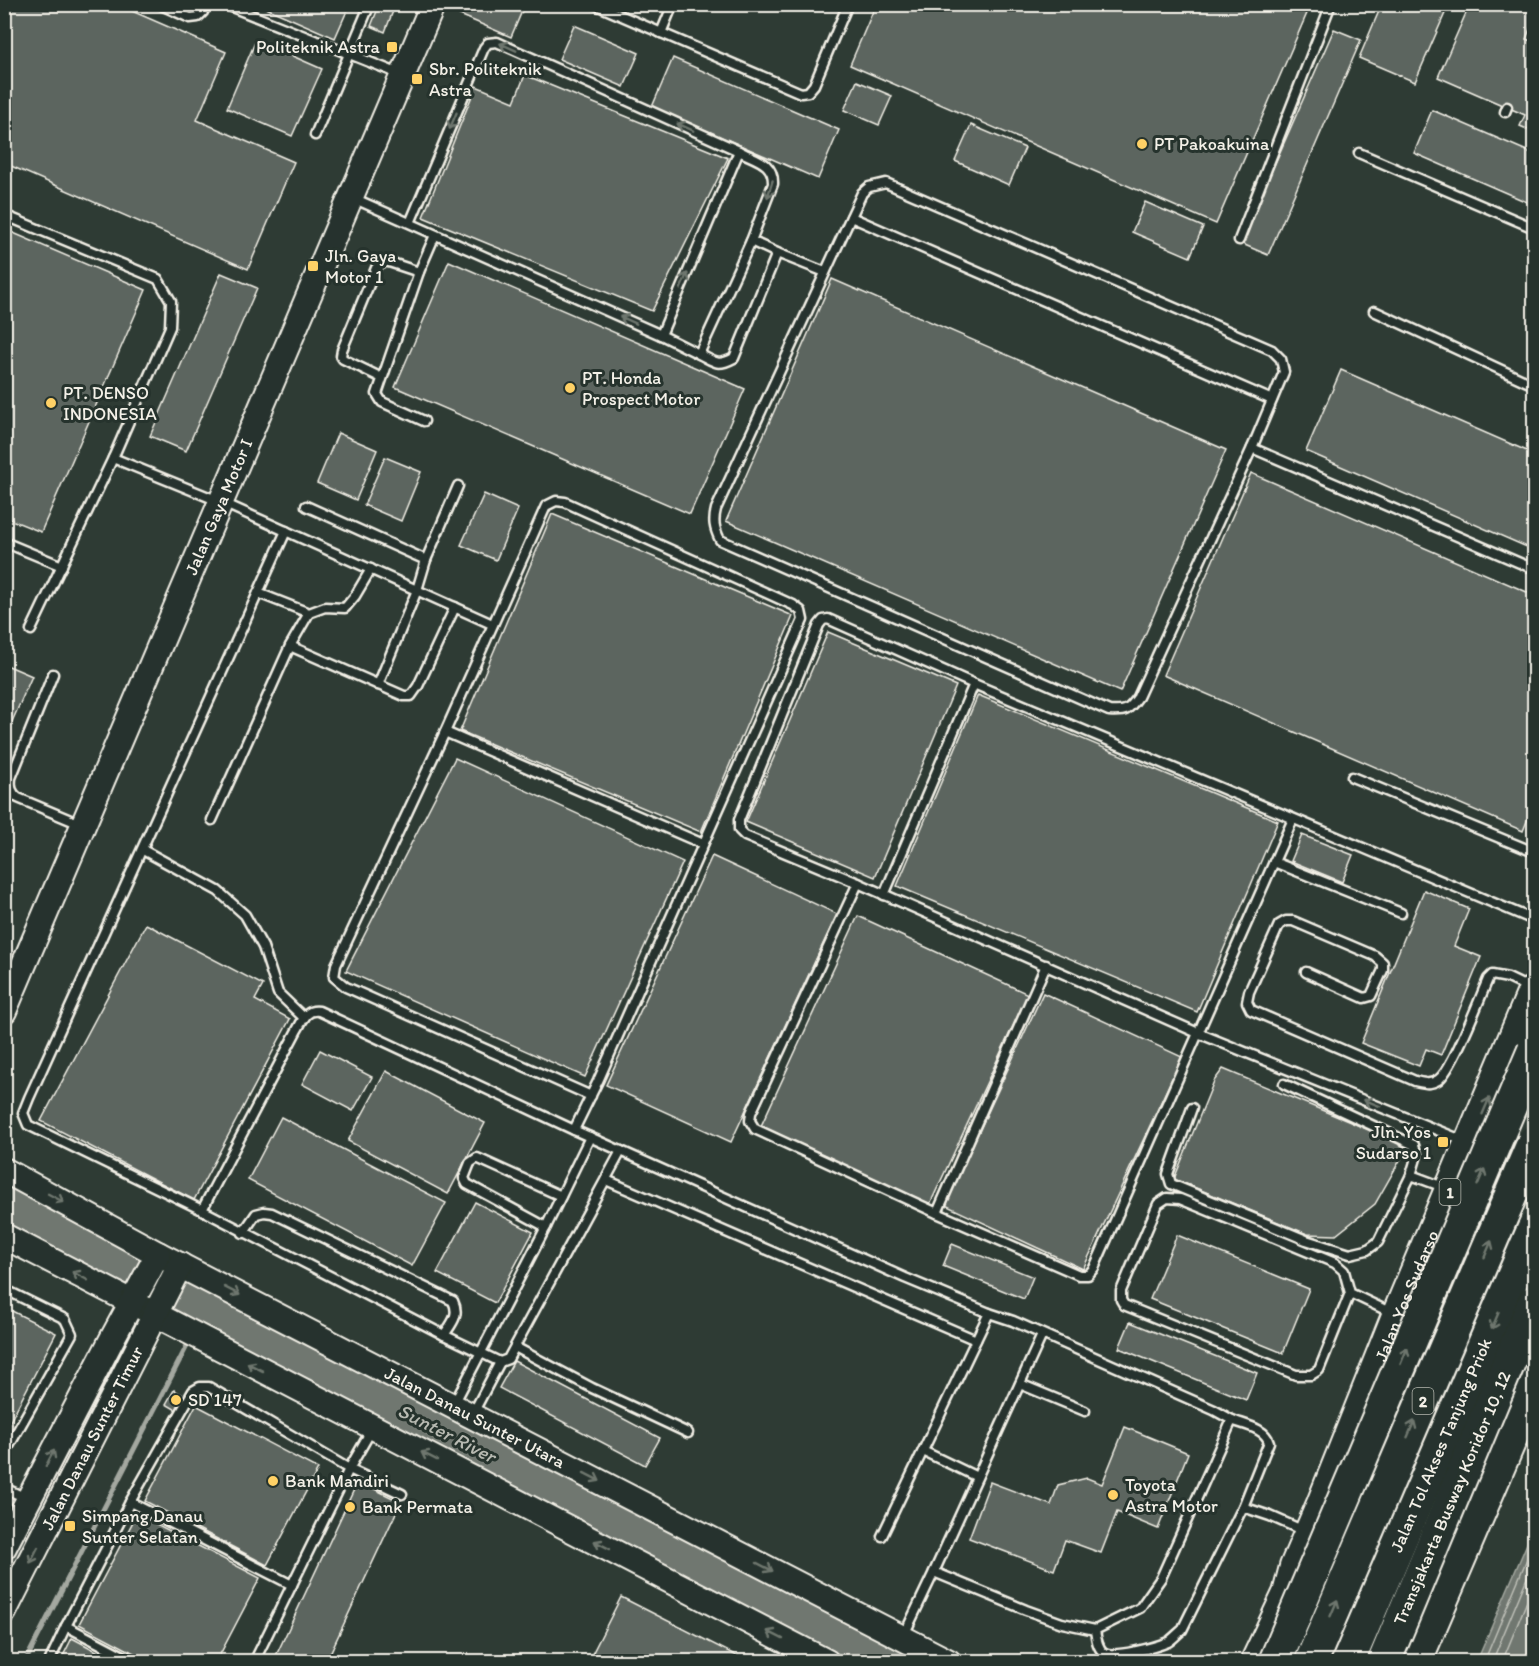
<svg xmlns="http://www.w3.org/2000/svg" width="1539" height="1666" viewBox="0 0 1539 1666" font-family="Itim,sans-serif">
<style>
.green{fill:#48524c;stroke:#9ea29a;stroke-width:1.5}
.water{fill:#6f7770;stroke:#a4a8a0;stroke-width:1.5}
.lines{fill:none;stroke-linecap:round;stroke-linejoin:round}
.shore{stroke:#bfc0b8;stroke-width:1.5}
.stream{stroke:#a4a8a0;stroke-width:5}
.river{stroke:#6f7770;stroke-width:33}
.building{fill:#5c655e;stroke:#f4f1e8;stroke-width:1.5}
.lane-casing{stroke:#f4f1e8;stroke-width:13}
.secondary-casing{stroke:#f4f1e8;stroke-width:28}
.highway-casing{stroke:#f4f1e8;stroke-width:36}
.lane{stroke:#26332d;stroke-width:8}
.secondary{stroke:#26332d;stroke-width:24}
.highway{stroke:#26332d;stroke-width:32}
.highway-bridge-casing{stroke:#f4f1e8;stroke-width:36;stroke-linecap:butt}
.highway-bridge{stroke:#26332d;stroke-width:32}
.oneway{stroke:#6e766e}
.poi-dot{fill:#ffd166;stroke:#26332d;stroke-width:2}
.labels{text-anchor:middle;stroke-width:6;stroke-linejoin:round;paint-order:stroke}
.shield{fill:#26332d;stroke:#b6b8b0;stroke-width:1.5}
.shield-label{font-size:16px;font-weight:bold;fill:#f4f1e8}
.poi-label{font-size:18px;fill:#f4f1e8;stroke:#26332d;text-anchor:start}
.street-label{font-size:18px;fill:#f4f1e8;stroke:#26332d}
.water-label{font-size:20px;font-style:italic;fill:#b8bab2;stroke:#26332d}
</style>
<rect width="100%" height="100%" fill="#2e3b34"/>
<filter id="ink" filterUnits="userSpaceOnUse"><feTurbulence type="fractalNoise" baseFrequency=".0167" numOctaves="2"/><feDisplacementMap in="SourceGraphic" scale="12" xChannelSelector="R" yChannelSelector="G"/><feConvolveMatrix kernelMatrix="1 2 1 2 8 2 1 2 1" color-interpolation-filters="sRGB"/></filter>
<g filter="url(#ink)">
<polygon class="green" points="131,1303 155,1315 5,1611 5,1550"/>
<polygon class="water" points="1534,1527 1534,1661 1477,1661"/>
<g class="lines">
<g class="shore">
<polyline points="1484,1662 1534,1542"/>
<polyline points="1492,1662 1534,1561"/>
<polyline points="1502,1662 1534,1584"/>
</g>
<g class="stream">
<polyline points="196,1329 207,1308"/>
<polyline points="25,1662 190,1340"/>
</g>
<polyline class="river" points="4,1204 889,1662"/>
</g>
<g class="building">
<polygon points="4,4 116,4 226,52 197,120 294,162 248,269 4,163"/>
<polygon points="257,4 350,4 335,38"/>
<polygon points="456,4 525,4 511,37 453,12"/>
<polygon points="876,4 1311,4 1216,224 850,65"/>
<polygon points="1382,4 1449,4 1415,82 1359,58"/>
<polygon points="1470,4 1534,4 1534,19 1526,39 1534,42 1534,132 1520,126 1525,115 1438,77"/>
<polygon points="379,6 393,11 385,32 371,26"/>
<polygon points="574,25 639,53 624,87 559,59"/>
<polygon points="1334,29 1361,40 1268,255 1240,243"/>
<polygon points="256,40 322,69 292,136 227,108"/>
<polygon points="673,58 839,130 818,179 652,107"/>
<polygon points="525,75 728,158 652,311 423,217 476,86 514,102"/>
<polygon points="857,81 892,96 879,125 844,110"/>
<polygon points="1432,110 1534,154 1534,205 1414,153"/>
<polygon points="971,125 1025,148 1009,185 955,161"/>
<polygon points="1145,202 1203,227 1190,257 1132,232"/>
<polygon points="4,229 146,290 41,532 4,517"/>
<polygon points="449,261 745,389 690,514 395,387"/>
<polygon points="221,273 257,288 186,451 150,436"/>
<polygon points="832,279 1226,450 1120,692 726,521"/>
<polygon points="1341,370 1534,454 1534,550 1306,451"/>
<polygon points="338,433 377,450 356,500 317,483"/>
<polygon points="385,457 421,472 401,521 364,505"/>
<polygon points="1251,473 1534,595 1534,804 1523,831 1163,675"/>
<polygon points="484,494 518,509 496,560 461,545"/>
<polygon points="552,514 793,616 701,832 460,731"/>
<polygon points="828,632 956,686 875,877 746,822"/>
<polygon points="4,664 32,676 4,740"/>
<polygon points="978,695 1278,821 1197,1012 897,886"/>
<polygon points="455,758 683,862 585,1077 346,971"/>
<polygon points="1302,835 1353,855 1342,882 1291,861"/>
<polygon points="712,856 837,914 731,1142 606,1085"/>
<polygon points="1424,890 1469,909 1454,946 1481,957 1441,1055 1426,1049 1419,1066 1361,1043"/>
<polygon points="858,916 1028,994 930,1204 761,1126"/>
<polygon points="146,924 263,985 255,1000 290,1019 194,1200 41,1121"/>
<polygon points="1043,993 1182,1057 1083,1269 945,1205"/>
<polygon points="320,1050 372,1077 353,1111 302,1084"/>
<polygon points="1223,1069 1408,1146 1375,1204 1336,1235 1307,1234 1174,1179 1214,1081"/>
<polygon points="386,1071 485,1123 448,1194 348,1141"/>
<polygon points="281,1117 446,1203 412,1266 248,1180"/>
<polygon points="475,1202 533,1232 495,1303 437,1273"/>
<polygon points="1177,1235 1309,1289 1283,1353 1150,1299"/>
<polygon points="952,1244 1033,1277 1024,1299 943,1266"/>
<polygon points="4,1307 56,1333 4,1433"/>
<polygon points="1130,1322 1257,1373 1246,1400 1119,1348"/>
<polygon points="514,1361 660,1438 645,1465 499,1388"/>
<polygon points="174,1390 186,1397 178,1411 166,1404"/>
<polygon points="196,1405 318,1469 267,1565 145,1501"/>
<polygon points="1125,1427 1188,1453 1158,1529 1117,1512 1101,1553 1065,1540 1054,1570 969,1538 990,1482 1051,1505 1058,1485 1087,1478 1102,1484"/>
<polygon points="358,1481 401,1502 326,1662 273,1662"/>
<polygon points="137,1514 260,1578 216,1662 151,1662 79,1624"/>
<polygon points="621,1597 745,1660 744,1662 588,1662"/>
<polygon points="72,1638 117,1662 60,1662"/>
</g>
<g class="lines">
<defs>
<g id="lane">
<polyline points="159,4 190,18 198,17 203,12 206,4"/>
<polyline points="224,4 402,75"/>
<polyline points="594,4 801,93 808,92 814,85 848,4"/>
<polyline points="661,33 673,4"/>
<polyline points="1505,112 1507,107"/>
<polyline points="315,135 370,4"/>
<polyline points="1359,153 1534,228"/>
<path d="M886,183L1272,350L1281,359L1284,372L1252,448L1138,697C1128,711 1126,712 1109,711L720,540C714,528 713,521 716,509L862,193L869,187Z"/>
<path d="M353,198L661,335L699,354L751,241L773,184C774,162 756,160 739,151L497,42L488,43L484,48L410,223"/>
<polyline points="4,215 158,279 171,301 170,327 113,458 221,502 492,624"/>
<polyline points="851,217 1272,400"/>
<polyline points="1239,240 1331,4"/>
<polyline points="777,253 825,272"/>
<polyline points="1374,311 1534,385"/>
<polyline points="661,335 739,151"/>
<path d="M699,354C715,362 717,367 734,358L777,253L751,241"/>
<polyline points="382,378 343,359 341,356 342,350 376,268 381,262 389,262 419,272"/>
<polyline points="424,421 382,402 377,394 419,272 435,235"/>
<polyline points="1252,448 1534,569"/>
<polyline points="306,506 426,560"/>
<polyline points="286,531 29,1098 23,1113 28,1125 202,1210 444,1335 500,1362 508,1359 621,1151"/>
<polyline points="4,542 62,566"/>
<polyline points="258,593 309,613"/>
<polyline points="31,630 113,458"/>
<polyline points="290,646 404,696 411,696 418,686 455,607"/>
<path d="M53,674L11,778C10,787 11,792 18,798L80,824"/>
<polyline points="378,685 417,590 426,560 458,486"/>
<polyline points="445,732 703,844"/>
<polyline points="1352,777 1529,850 1534,849"/>
<polyline points="212,820 290,646 309,613 325,607 345,608 355,596 371,569"/>
<polyline points="143,850 218,891 245,915 263,947 278,993 304,1018"/>
<polyline points="1274,862 1401,913"/>
<polyline points="858,883 751,1113 750,1121 755,1129 937,1213 1079,1275 1088,1275 1094,1268 1293,819"/>
<polyline points="884,895 974,684"/>
<path d="M1306,972L1364,998L1371,996L1383,970V963L1375,956L1293,921H1286L1279,925L1249,992L1247,1002L1251,1010L1415,1081C1424,1083 1430,1085 1438,1080C1452,1071 1480,998 1488,979L1492,975L1508,978L1531,989"/>
<polyline points="1284,1084 1414,1145 1417,1155 1411,1175"/>
<polyline points="1192,1108 1168,1174 1171,1184 1306,1240 1350,1254 1367,1250 1378,1242 1411,1175 1446,1188"/>
<polyline points="574,1130 598,1081 803,620 801,611 793,605 565,502 556,501 546,506 445,732 336,965 334,977 346,987 591,1096"/>
<polyline points="1464,1141 1198,1033 858,883 745,836 739,830 739,820 819,625 823,620 828,619 974,684 1534,920"/>
<polyline points="606,1180 976,1340"/>
<path d="M202,1210L297,1030C303,1020 306,1009 319,1011L574,1130L905,1278L989,1313"/>
<polyline points="937,1213 1046,965"/>
<polyline points="546,1227 467,1184 464,1178 470,1163 477,1158 561,1196"/>
<path d="M243,1233L256,1214L264,1212L272,1213L453,1301C460,1315 452,1323 444,1335"/>
<polyline points="4,1289 65,1319 72,1334 4,1455"/>
<polyline points="1350,1293 1344,1271 1335,1263 1180,1199 1167,1198 1158,1204 1121,1291 1121,1300 1124,1305 1296,1375 1311,1375 1319,1370 1350,1293 1394,1314"/>
<polyline points="515,1347 592,1388 688,1433"/>
<polyline points="1520,1383 1534,1347"/>
<polyline points="1020,1384 1085,1411"/>
<polyline points="454,1404 546,1227 590,1137"/>
<polyline points="472,1415 500,1362"/>
<path d="M1232,1420C1244,1425 1265,1428 1269,1442L1243,1507"/>
<polyline points="923,1451 977,1477"/>
<polyline points="4,1488 26,1498"/>
<polyline points="130,1502 292,1585"/>
<path d="M882,1536L989,1313L1013,1321L1214,1410L1232,1420L1161,1578L1140,1608L1095,1630C1096,1637 1097,1647 1103,1652C1113,1659 1156,1647 1168,1642C1173,1639 1177,1634 1182,1630L1243,1507L1270,1516L1304,1531"/>
<polyline points="934,1572 1026,1610 1062,1623 1095,1630"/>
<polyline points="66,1626 135,1662"/>
<polyline points="903,1637 934,1572 1042,1335"/>
<polyline points="49,1662 66,1626 130,1502 193,1391 200,1387 209,1387 349,1469 402,1494"/>
<polyline points="254,1662 349,1469 372,1429"/>
</g>
<g id="secondary">
<path id="s1" d="M4,1011L433,4"/>
<path id="s2" d="M4,1170L158,1254L949,1662"/>
<polyline points="4,1236 827,1662"/>
<polyline points="4,1547 113,1337 158,1254"/>
<path id="s3" d="M4,1612L180,1265"/>
</g>
<g id="highway">
<path id="s4" d="M1257,1662L1289,1594L1296,1567L1323,1504L1398,1316L1534,992"/>
<polyline points="1415,1662 1534,1384"/>
</g>
</defs>
<use href="#lane" class="lane-casing"/>
<use href="#secondary" class="secondary-casing"/>
<use href="#highway" class="highway-casing"/>
<use href="#lane" class="lane"/>
<use href="#secondary" class="secondary"/>
<use href="#highway" class="highway"/>
<defs>
<g id="highway-bridge">
<polyline points="1275,1662 1534,1050"/>
<polyline points="1311,1662 1534,1141"/>
<path id="s5" d="M1348,1662L1534,1228"/>
<polyline points="1384,1662 1534,1302"/>
</g>
</defs>
<use href="#highway-bridge" class="highway-bridge-casing"/>
<use href="#highway-bridge" class="highway-bridge"/>
</g>
<defs><path id="oneway-shaft" d="M-6 0H5M1.5-3L5.5 0L1.5 3" fill="none" stroke-width="1.6" stroke-linecap="round" stroke-linejoin="round" transform="scale(1.5)"/></defs>
<g class="oneway">
<use href="#oneway-shaft" transform="translate(508 47) rotate(-156)"/>
<use href="#oneway-shaft" transform="translate(453 121) rotate(113)"/>
<use href="#oneway-shaft" transform="translate(685 127) rotate(-156)"/>
<use href="#oneway-shaft" transform="translate(770 189) rotate(107)"/>
<use href="#oneway-shaft" transform="translate(684 281) rotate(-67)"/>
<use href="#oneway-shaft" transform="translate(628 320) rotate(-156)"/>
<use href="#oneway-shaft" transform="translate(1372 1103) rotate(-158)"/>
<use href="#oneway-shaft" transform="translate(1486 1106) rotate(-67)"/>
<use href="#oneway-shaft" transform="translate(1481 1177) rotate(-67)"/>
<use href="#oneway-shaft" transform="translate(56 1198) rotate(28)"/>
<use href="#oneway-shaft" transform="translate(1488 1249) rotate(-67)"/>
<use href="#oneway-shaft" transform="translate(80 1276) rotate(-152)"/>
<use href="#oneway-shaft" transform="translate(232 1291) rotate(27)"/>
<use href="#oneway-shaft" transform="translate(1495 1321) rotate(113)"/>
<use href="#oneway-shaft" transform="translate(1404 1356) rotate(-67)"/>
<use href="#oneway-shaft" transform="translate(255 1367) rotate(-153)"/>
<use href="#oneway-shaft" transform="translate(1411 1429) rotate(-67)"/>
<use href="#oneway-shaft" transform="translate(429 1456) rotate(-153)"/>
<use href="#oneway-shaft" transform="translate(50 1458) rotate(-62)"/>
<use href="#oneway-shaft" transform="translate(592 1477) rotate(27)"/>
<use href="#oneway-shaft" transform="translate(602 1545) rotate(-153)"/>
<use href="#oneway-shaft" transform="translate(34 1555) rotate(117)"/>
<use href="#oneway-shaft" transform="translate(765 1567) rotate(27)"/>
<use href="#oneway-shaft" transform="translate(1334 1608) rotate(-67)"/>
<use href="#oneway-shaft" transform="translate(775 1635) rotate(-153)"/>
</g>
</g>
<g class="poi-dot">
<rect x="386" y="41" width="12" height="12" rx="3"/>
<rect x="411" y="73" width="12" height="12" rx="3"/>
<circle cx="1142" cy="144" r="6"/>
<rect x="307" y="260" width="12" height="12" rx="3"/>
<circle cx="570" cy="388" r="6"/>
<circle cx="51" cy="403" r="6"/>
<rect x="1437" y="1136" width="12" height="12" rx="3"/>
<circle cx="176" cy="1400" r="6"/>
<circle cx="273" cy="1481" r="6"/>
<circle cx="1113" cy="1495" r="6"/>
<circle cx="350" cy="1507" r="6"/>
<rect x="64" y="1520" width="12" height="12" rx="3"/>
</g>
<g class="labels">
<g class="shield">
<rect x="1439.5" y="1179" width="21" height="26" rx="4.5"/>
<rect x="1412.5" y="1388" width="21" height="26" rx="4.5"/>
</g>
<g class="shield-label">
<text x="1450" y="1198">1</text>
<text x="1423" y="1407">2</text>
</g>
<g class="poi-label">
<text x="380" y="53" text-anchor="end">Politeknik Astra</text>
<text x="429" y="75">Sbr. Politeknik<tspan x="429" dy="21">Astra</tspan></text>
<text x="1154" y="150">PT Pakoakuina</text>
<text x="325" y="262">Jln. Gaya<tspan x="325" dy="21">Motor 1</tspan></text>
<text x="582" y="384">PT. Honda<tspan x="582" dy="21">Prospect Motor</tspan></text>
<text x="63" y="399">PT. DENSO<tspan x="63" dy="21">INDONESIA</tspan></text>
<text x="1431" y="1138" text-anchor="end">Jln. Yos<tspan x="1431" dy="21">Sudarso 1</tspan></text>
<text x="188" y="1406">SD 147</text>
<text x="285" y="1487">Bank Mandiri</text>
<text x="1125" y="1491">Toyota<tspan x="1125" dy="21">Astra Motor</tspan></text>
<text x="362" y="1513">Bank Permata</text>
<text x="82" y="1522">Simpang Danau<tspan x="82" dy="21">Sunter Selatan</tspan></text>
</g>
<g class="street-label">
<text dy="6" stroke="none"><textPath href="#s1" startOffset="548">Jalan Gaya Motor I</textPath></text>
<text dy="6" stroke="none"><textPath href="#s4" startOffset="396">Jalan Yos Sudarso</textPath></text>
<text dy="6" stroke="none"><textPath href="#s2" startOffset="532">Jalan Danau Sunter Utara</textPath></text>
<text dy="6" stroke="none"><textPath href="#s3" startOffset="195">Jalan Danau Sunter Timur</textPath></text>
<text dy="6" stroke="none"><textPath href="#s5" startOffset="236">Jalan Tol Akses Tanjung Priok</textPath></text>
<text transform="translate(1452 1498) rotate(-67)" y="6">Transjakarta Busway Koridor 10, 12</text>
</g>
<g class="water-label">
<text transform="translate(447 1433) rotate(27)" y="7">Sunter River</text>
</g>
</g>
<rect width="1539" height="1666" fill="none" stroke="#26332d" stroke-width="24"/>
<rect x="12" y="12" width="1515" height="1642" fill="none" stroke="#f4f1e8" stroke-width="2" filter="url(#ink)"/>
</svg>
